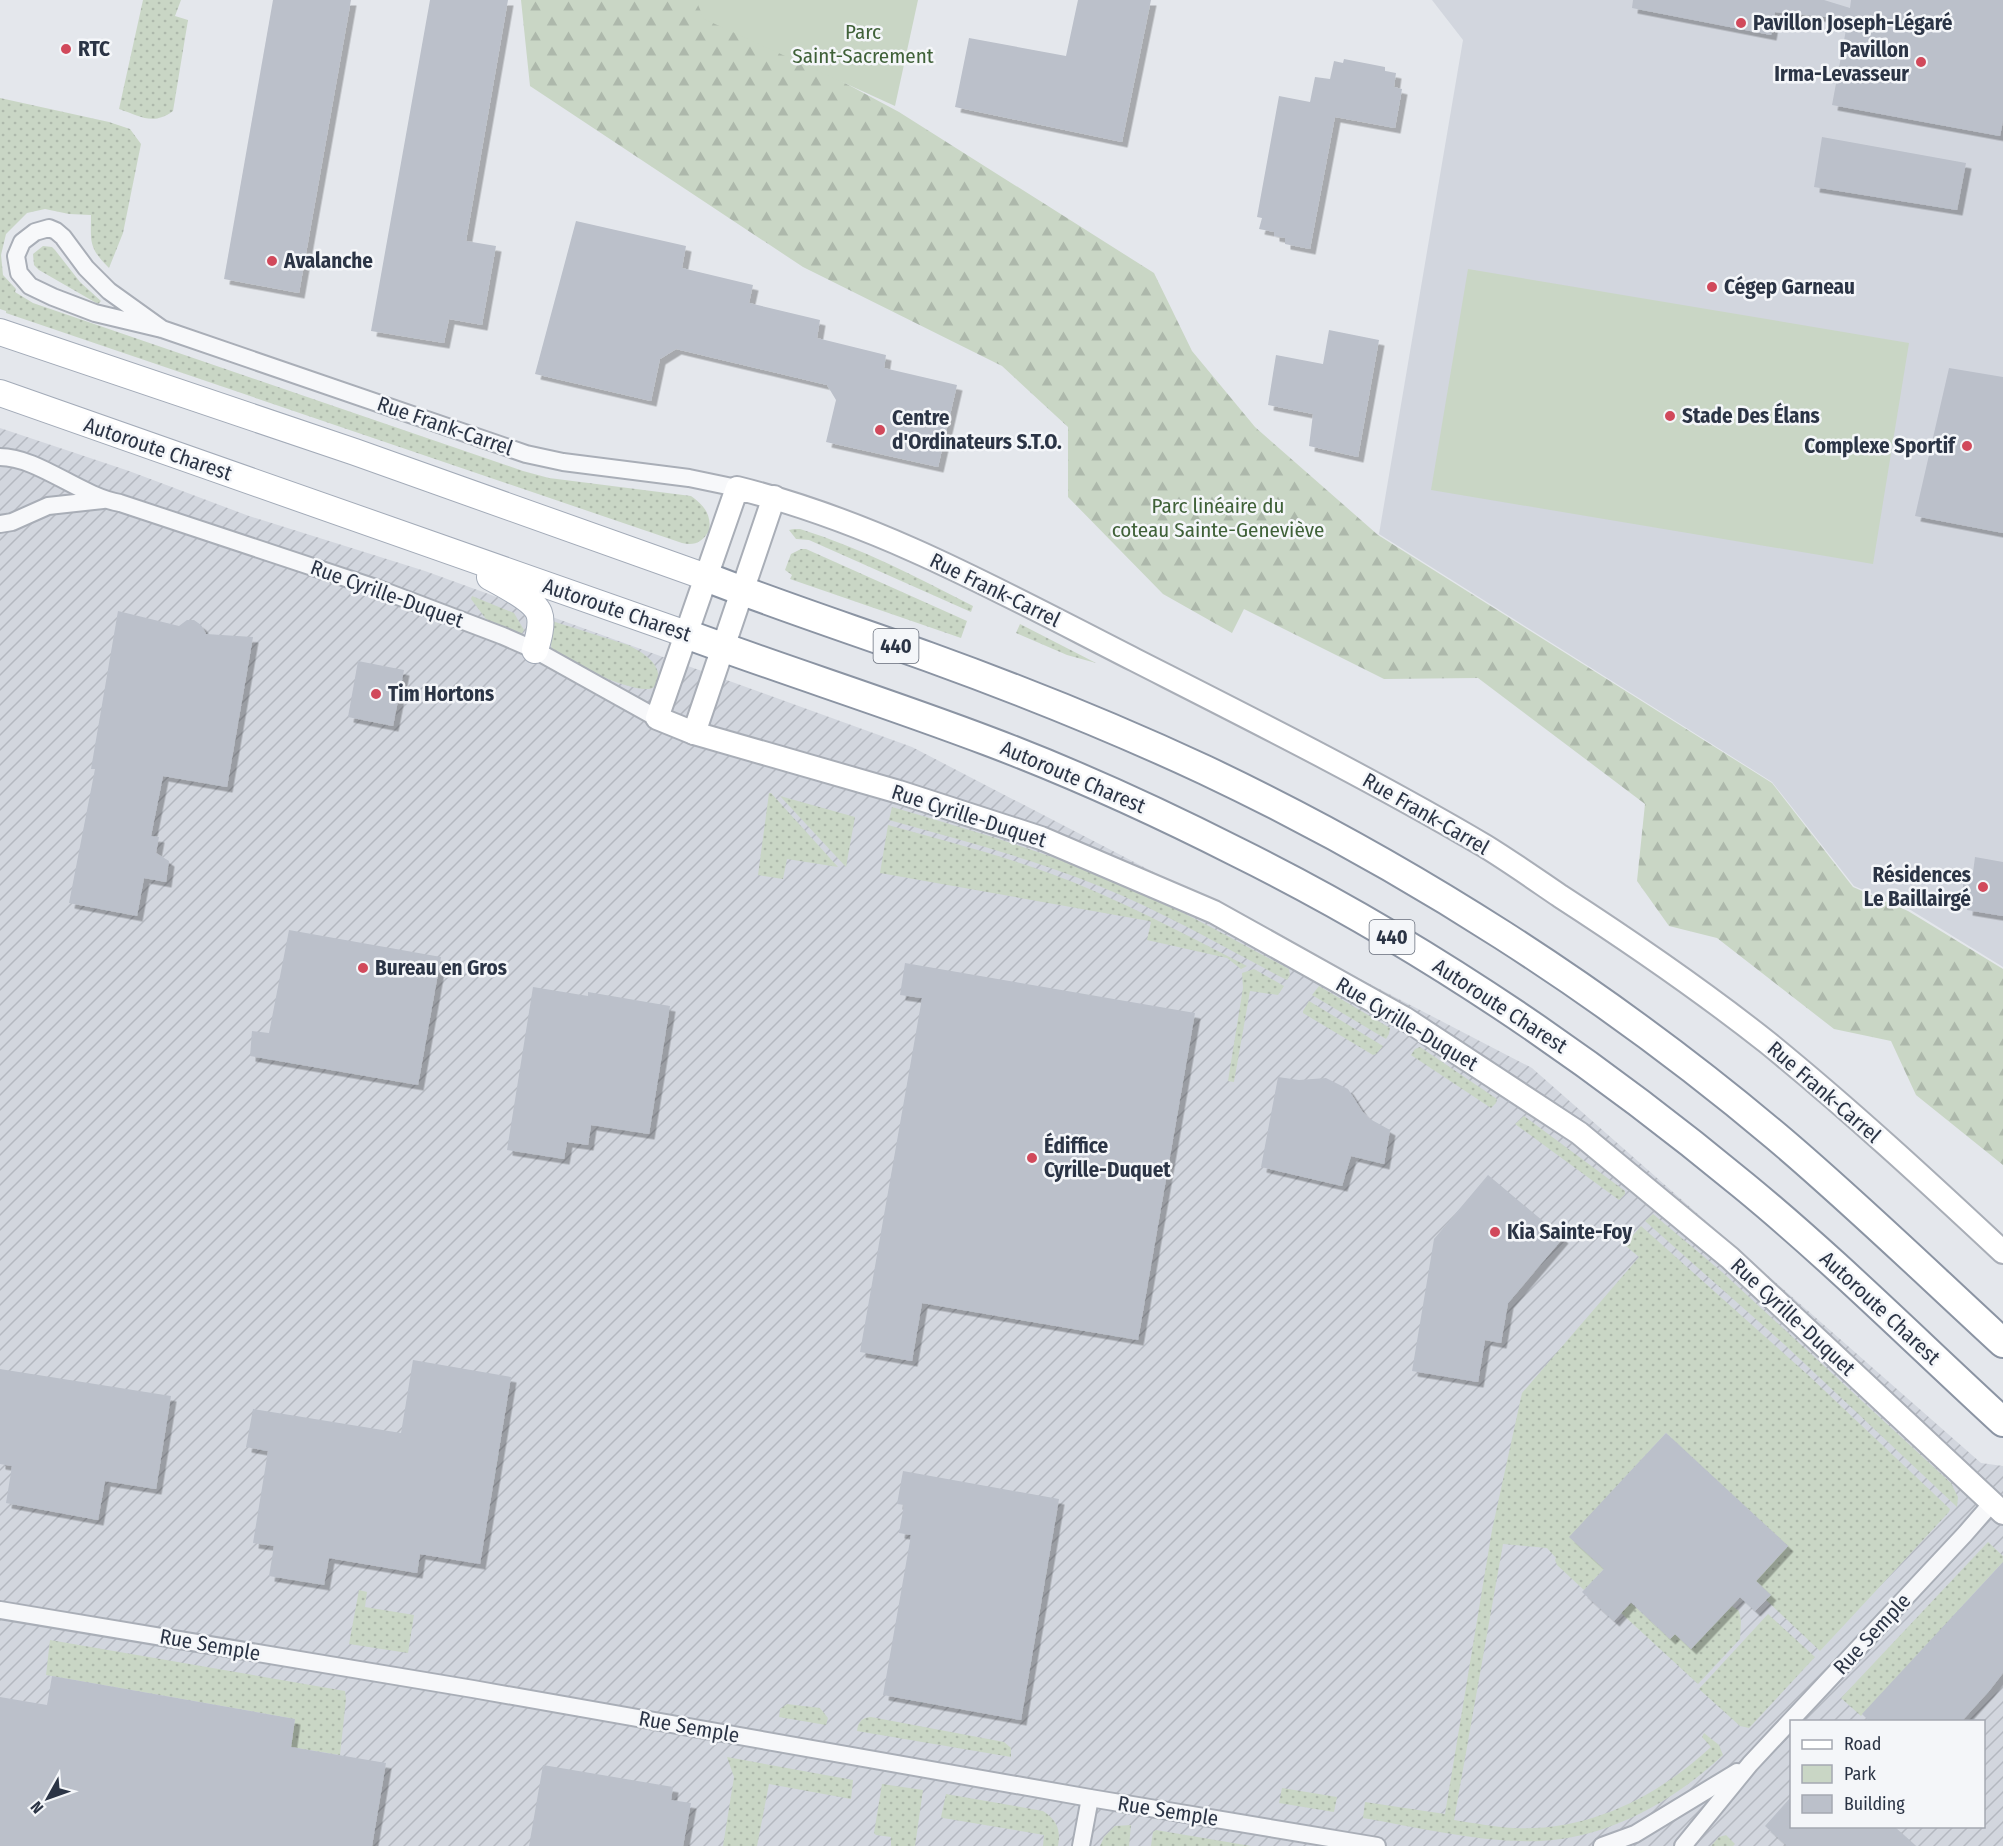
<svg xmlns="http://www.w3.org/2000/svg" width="2003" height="1846" viewBox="0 0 2003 1846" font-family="'Fira Sans Condensed',sans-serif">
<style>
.built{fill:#d2d6de}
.industrial{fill:url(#industrial-furrows);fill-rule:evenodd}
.grass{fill:url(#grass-dots)}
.forest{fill:url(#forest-firs)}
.park{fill:#c9d6c5}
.building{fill:#bbc0ca;filter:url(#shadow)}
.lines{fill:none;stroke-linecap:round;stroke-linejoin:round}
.street-casing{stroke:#a9aeb7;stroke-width:20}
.secondary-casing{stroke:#a9aeb7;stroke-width:26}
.primary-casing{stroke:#a3abb8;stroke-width:28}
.highway-casing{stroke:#8b94a3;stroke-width:32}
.street{stroke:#f7f8fa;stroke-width:16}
.secondary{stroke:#fff;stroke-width:22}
.primary{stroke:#fff;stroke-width:26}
.highway{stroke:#fff;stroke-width:28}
.poi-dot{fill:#d1495b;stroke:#f4f6f9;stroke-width:2}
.labels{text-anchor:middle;stroke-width:5;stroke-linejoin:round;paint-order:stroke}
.shield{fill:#f4f6f9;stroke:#676e7b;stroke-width:1.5}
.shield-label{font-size:20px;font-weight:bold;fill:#2b3445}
.poi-label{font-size:21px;font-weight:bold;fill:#2b3445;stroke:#f4f6f9;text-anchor:start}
.park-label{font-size:21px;fill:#3f6138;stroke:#f4f6f9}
.street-label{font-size:21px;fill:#2b3445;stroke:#f4f6f9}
</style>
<defs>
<pattern id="industrial-furrows" width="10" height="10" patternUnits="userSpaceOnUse" patternTransform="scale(1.5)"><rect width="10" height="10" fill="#d2d6de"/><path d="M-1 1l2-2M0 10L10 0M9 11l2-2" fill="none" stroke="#b4b8c0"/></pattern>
<pattern id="grass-dots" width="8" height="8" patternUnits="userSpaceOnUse" patternTransform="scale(1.5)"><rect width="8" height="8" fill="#c9d6c5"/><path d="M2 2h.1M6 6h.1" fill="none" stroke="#adb8ab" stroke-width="1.8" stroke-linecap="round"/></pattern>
<pattern id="forest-firs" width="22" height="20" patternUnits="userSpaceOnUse" patternTransform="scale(1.5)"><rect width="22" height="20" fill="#c9d6c5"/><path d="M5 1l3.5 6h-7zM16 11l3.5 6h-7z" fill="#adb8ab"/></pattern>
<filter id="shadow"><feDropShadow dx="5.5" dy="5.5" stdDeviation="0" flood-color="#0004"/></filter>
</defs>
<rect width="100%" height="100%" fill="#e4e7ec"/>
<polygon class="built" points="1432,0 2003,0 2003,967 1909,909 1854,886 1772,782 1379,534 1463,40"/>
<path class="industrial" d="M0,428L129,471L249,516L425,571L912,747L1532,1068L1981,1463L2003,1466V1846H0ZM1792,1722H1984V1826H1792Z"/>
<g class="grass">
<path d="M143,0H181L175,16L188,20L173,111C153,126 140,116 119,109Z"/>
<path d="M0,98L109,122L130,129L141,144L123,233L109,268C88,247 91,242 91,215L69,214L45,209L27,213L6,234L1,255L3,275L16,289L15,292L33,303L523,471L549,478L691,496C704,505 712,515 709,531C702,542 695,546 682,543L6,313V311L0,309Z"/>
<polygon points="43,246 52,247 55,250 80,282 101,301 98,304 39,270 34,265 33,254"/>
<path d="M794,529H800C861,548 917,577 973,606L971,612L809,540L796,539L789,530Z"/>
<polygon points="801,549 806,549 967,621 961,638 790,579 792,575 785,570 791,554"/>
<polygon points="472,596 514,613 524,630 521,635 486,619 471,599"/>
<path d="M552,621L628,645C644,653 664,665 657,685C654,687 652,689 648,689C628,691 570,663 552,652L551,644Z"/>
<polygon points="1020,624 1096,663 1067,655 1016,633"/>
<polygon points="769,793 771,793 838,867 787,859 783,879 758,875"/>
<polygon points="780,796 855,817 846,867"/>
<path d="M892,807C964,828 1036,849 1105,877C1169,903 1229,937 1289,969L1290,975L1287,980C1225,948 1164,912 1099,886C1031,858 960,840 889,820Z"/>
<path d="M888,825C942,840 997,854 1049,873C1118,898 1182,933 1247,966L1241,969L1227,958L1147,940L1151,922L1149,921L880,873Z"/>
<polygon points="1254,969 1284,986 1278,995 1250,991 1234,1082 1228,1081 1243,988 1242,973"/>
<polygon points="1319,986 1390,1028 1389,1034 1386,1039 1312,995"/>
<polygon points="1309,1001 1383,1046 1376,1054 1373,1055 1303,1013 1303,1011"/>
<polygon points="1420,1047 1497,1099 1496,1103 1491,1108 1411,1055 1415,1049"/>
<polygon points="1524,1116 1625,1191 1625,1194 1619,1200 1515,1124"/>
<polygon points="1653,1214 1722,1272 1951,1483 1958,1497 1957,1507 1785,1345 1645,1221"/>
<path d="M1641,1226L1807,1374L1950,1509L1949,1512L1820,1651L1766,1600L1756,1581L1788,1546L1666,1433L1570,1537L1604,1569L1584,1590L1557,1565L1555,1560L1556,1558L1547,1548L1503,1544L1454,1820C1474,1823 1494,1827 1513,1828C1588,1832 1657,1797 1711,1747L1702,1737L1704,1733L1719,1745L1723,1755C1674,1801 1609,1838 1540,1841C1481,1843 1421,1828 1363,1818L1365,1802L1445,1814L1492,1530L1522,1393L1639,1257L1626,1246L1627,1242Z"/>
<polygon points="1988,1542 2003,1556 2003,1566 2001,1564 1861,1716 1841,1698"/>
<polygon points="359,1590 367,1592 365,1607 414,1615 408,1653 349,1644"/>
<polygon points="1631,1603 1670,1639 1675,1634 1691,1649 1732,1606 1739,1611 1741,1621 1740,1639 1698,1684 1621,1613"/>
<polygon points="1768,1614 1815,1657 1749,1728 1740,1726 1699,1689"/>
<polygon points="50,1640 345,1691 346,1699 340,1755 291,1747 295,1719 46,1675"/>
<polygon points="787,1704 820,1708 828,1718 826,1725 779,1717 780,1709"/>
<path d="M871,1717L1004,1742L1011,1748V1757L857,1731C858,1722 861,1718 871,1717Z"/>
<polygon points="727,1757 853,1780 851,1799 769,1784 757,1846 723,1846 734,1777"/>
<polygon points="882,1784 923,1790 915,1846 891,1846 891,1837 876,1835 874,1833"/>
<polygon points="1282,1788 1337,1797 1334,1812 1279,1803"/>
<path d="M946,1794L1043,1811C1057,1820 1061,1830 1058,1846H1043L1044,1835L943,1818L941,1817Z"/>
<polygon points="1131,1825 1129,1846 1100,1846 1104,1837 1115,1826"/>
<polygon points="1156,1830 1251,1846 1151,1846 1153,1832"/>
<polygon points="1726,1835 1735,1844 1733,1846 1711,1846 1719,1837"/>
</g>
<polygon class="forest" points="521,0 706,0 707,9 899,112 1154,273 1192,351 1255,427 1378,535 1772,783 1853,887 1908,911 2003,969 2003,1165 1916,1095 1891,1041 1834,1029 1717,938 1669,926 1637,881 1645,804 1478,678 1384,679 1244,609 1232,633 1163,594 1068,497 1068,427 1002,366 803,267 530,86"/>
<g class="park">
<polygon points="696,0 918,0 895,106 704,19"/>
<polygon points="1468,269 1909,343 1873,564 1431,490"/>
</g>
<g class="building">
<polygon points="273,0 351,0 299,293 224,279"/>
<polygon points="430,0 508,0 466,241 496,246 482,325 449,319 444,343 371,331"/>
<polygon points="1078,0 1151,0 1122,142 955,107 969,38 1066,56"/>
<polygon points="1633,0 1824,0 1850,8 1851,0 2003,0 2003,121 2000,136 1832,105 1848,19 1775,12 1771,35 1632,8"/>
<polygon points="1344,59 1385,67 1385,71 1396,73 1394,87 1402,89 1395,128 1335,117 1310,249 1285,244 1285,238 1274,236 1274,232 1259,229 1262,218 1257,217 1279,96 1310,102 1315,77 1330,79 1334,61 1343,63"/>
<polygon points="1822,137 1966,163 1957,210 1814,187"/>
<polygon points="576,221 686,246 682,268 753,285 749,303 820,320 817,338 886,355 884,368 957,385 938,467 826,442 836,400 827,385 676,349 660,359 651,401 535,374"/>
<polygon points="1329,330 1379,340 1358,457 1309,446 1313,414 1268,405 1276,355 1323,364"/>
<polygon points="1949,368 2003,377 2003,533 1915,516"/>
<polygon points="118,611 179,626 187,620 194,620 201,625 206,634 253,637 227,787 163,776 151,836 159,837 156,853 169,861 166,882 144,878 137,916 69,903 95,769 91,769"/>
<polygon points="358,661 404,670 393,726 348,717"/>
<polygon points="1975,857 2003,862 2003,916 1967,910 1969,895 1962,894 1964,879 1972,880"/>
<polygon points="289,930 441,957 418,1085 250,1056 252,1031 269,1033"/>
<polygon points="905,963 1195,1013 1138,1340 922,1303 912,1361 860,1352 922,998 900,995"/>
<polygon points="533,987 588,996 588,992 670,1006 649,1134 591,1125 588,1145 567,1142 564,1159 507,1150"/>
<polygon points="1278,1077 1299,1080 1326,1078 1348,1089 1362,1111 1370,1119 1390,1130 1384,1164 1351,1156 1342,1186 1261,1167"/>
<polygon points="1488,1175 1563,1238 1508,1303 1501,1343 1485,1340 1478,1382 1412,1371 1434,1239"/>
<polygon points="413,1360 511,1377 480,1564 420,1554 417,1573 329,1558 324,1585 269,1576 274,1546 253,1543 268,1451 246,1447 253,1409 401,1433"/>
<polygon points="0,1369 171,1396 156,1489 105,1481 98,1520 6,1503 12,1466 0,1464"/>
<polygon points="1666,1433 1788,1546 1756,1581 1771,1595 1755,1611 1740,1597 1691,1649 1675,1634 1670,1639 1631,1602 1614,1621 1582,1592 1604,1569 1569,1537"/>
<polygon points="903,1471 1059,1499 1021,1720 883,1695 911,1535 899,1533 904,1505 897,1504"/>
<polygon points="2003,1562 2003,1673 1989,1691 1961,1722 1870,1722 1862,1714"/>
<polygon points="52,1676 295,1719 291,1747 386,1763 372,1846 0,1846 0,1697 47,1705"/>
<polygon points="543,1765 673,1787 671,1800 691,1803 683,1846 529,1846"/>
<polygon points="1791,1797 1791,1827 1895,1827 1916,1846 1787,1846 1765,1826"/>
</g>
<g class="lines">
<defs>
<g id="street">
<polyline points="162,329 109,291 86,268 63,237 56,231 49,228 35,232 22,242 16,256 19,273 30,286 53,297 95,313 162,329 526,454 563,462 689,478 737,488"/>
<path d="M0,457C38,457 80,496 120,503L379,589L503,636L535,650L657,718"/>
<polyline points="0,524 12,522 48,506 103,500"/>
<polyline points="0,1610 473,1689 1090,1798 1377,1846"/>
<polyline points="1081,1846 1090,1798"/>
<polyline points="1602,1846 1635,1834 1737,1772"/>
<polyline points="1683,1846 1750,1764 1965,1534 1992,1503"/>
</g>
<g id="secondary">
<polyline points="694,733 774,497"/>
<path d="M2003,1252C1927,1181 1849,1109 1768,1043C1701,990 1631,942 1560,896C1535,879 1511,862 1485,846C1371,779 1253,720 1135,660C1005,594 879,523 737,488L657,718L694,733L899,792L1041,838L1214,912L1404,1018L1579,1133L1730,1258L2003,1513"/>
</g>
<g id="primary">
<polyline points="0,332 355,452 706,577"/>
<polyline points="0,393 686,634"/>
<path d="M490,577C503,584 534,600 539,613C543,623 538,640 535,650"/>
</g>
<g id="highway">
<path d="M706,577C780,606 854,630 929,657C1023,691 1115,728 1205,770C1408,866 1605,992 1777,1137C1855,1203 1928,1274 2003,1343"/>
<path d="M686,634C786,671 888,703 988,741C1073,773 1156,811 1237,852C1419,942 1588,1057 1744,1186C1834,1260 1917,1343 2003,1422"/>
</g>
</defs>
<use href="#street" class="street-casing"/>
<use href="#secondary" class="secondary-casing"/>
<use href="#primary" class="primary-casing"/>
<use href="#highway" class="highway-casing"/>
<use href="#street" class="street"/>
<use href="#secondary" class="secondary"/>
<use href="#primary" class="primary"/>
<use href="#highway" class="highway"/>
</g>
<g class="poi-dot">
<circle cx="1741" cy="23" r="6"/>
<circle cx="66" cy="49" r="6"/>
<circle cx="1921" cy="62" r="6"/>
<circle cx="272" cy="261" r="6"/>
<circle cx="1712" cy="287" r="6"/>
<circle cx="1670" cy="416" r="6"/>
<circle cx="880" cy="430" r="6"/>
<circle cx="1967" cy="446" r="6"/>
<circle cx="376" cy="694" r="6"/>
<circle cx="1983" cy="887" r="6"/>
<circle cx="363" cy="968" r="6"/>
<circle cx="1032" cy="1158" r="6"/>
<circle cx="1495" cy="1232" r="6"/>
</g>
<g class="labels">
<g class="shield">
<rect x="873.5" y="629" width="45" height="34" rx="4.5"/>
<rect x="1369.5" y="920" width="45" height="34" rx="4.5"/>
</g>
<g class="shield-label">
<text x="896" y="653">440</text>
<text x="1392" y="944">440</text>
</g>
<g class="poi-label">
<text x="1753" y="30">Pavillon Joseph-Légaré</text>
<text x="78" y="56">RTC</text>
<text x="1909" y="57" text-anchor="end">Pavillon<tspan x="1909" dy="24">Irma-Levasseur</tspan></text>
<text x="284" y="268">Avalanche</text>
<text x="1724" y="294">Cégep Garneau</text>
<text x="1682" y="423">Stade Des Élans</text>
<text x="892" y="425">Centre<tspan x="892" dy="24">d'Ordinateurs S.T.O.</tspan></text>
<text x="1955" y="453" text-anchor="end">Complexe Sportif</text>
<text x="388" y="701">Tim Hortons</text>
<text x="1971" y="882" text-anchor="end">Résidences<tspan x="1971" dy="24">Le Baillairgé</tspan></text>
<text x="375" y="975">Bureau en Gros</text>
<text x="1044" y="1153">Édiffice<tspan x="1044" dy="24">Cyrille-Duquet</tspan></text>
<text x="1507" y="1239">Kia Sainte-Foy</text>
</g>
<g class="park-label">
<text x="863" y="39">Parc<tspan x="863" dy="24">Saint-Sacrement</tspan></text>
<text x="1218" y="513">Parc linéaire du<tspan x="1218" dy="24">coteau Sainte-Geneviève</tspan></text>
</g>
<g class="street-label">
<text transform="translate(445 426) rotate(19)" y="7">Rue Frank-Carrel</text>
<text transform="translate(158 449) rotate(19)" y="7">Autoroute Charest</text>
<text transform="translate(995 590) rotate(26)" y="7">Rue Frank-Carrel</text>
<text transform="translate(387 594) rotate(20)" y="7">Rue Cyrille-Duquet</text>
<text transform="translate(617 610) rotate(19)" y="7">Autoroute Charest</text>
<text transform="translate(1073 777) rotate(23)" y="7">Autoroute Charest</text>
<text transform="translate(1426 814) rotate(30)" y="7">Rue Frank-Carrel</text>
<text transform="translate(969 816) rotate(18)" y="7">Rue Cyrille-Duquet</text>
<text transform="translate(1500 1006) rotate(33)" y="7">Autoroute Charest</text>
<text transform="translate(1407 1024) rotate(31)" y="7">Rue Cyrille-Duquet</text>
<text transform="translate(1824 1092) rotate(41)" y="7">Rue Frank-Carrel</text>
<text transform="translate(1880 1308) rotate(43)" y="7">Autoroute Charest</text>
<text transform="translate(1793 1317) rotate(43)" y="7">Rue Cyrille-Duquet</text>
<text transform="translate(1872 1634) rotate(-47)" y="7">Rue Semple</text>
<text transform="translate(210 1645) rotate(10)" y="7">Rue Semple</text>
<text transform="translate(689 1727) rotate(10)" y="7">Rue Semple</text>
<text transform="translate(1168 1811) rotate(9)" y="7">Rue Semple</text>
</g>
</g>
<rect x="1790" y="1720" width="195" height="108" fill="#f4f6f9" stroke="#a4a8b1" stroke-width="1.5"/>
<rect x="1802" y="1740" width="30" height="9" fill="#ffffff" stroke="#a4a8b1" stroke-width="1.5"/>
<text x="1844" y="1750" font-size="18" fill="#2b3445">Road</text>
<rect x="1802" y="1765" width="30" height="18" fill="#c9d6c5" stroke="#a4a8b1" stroke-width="1.5"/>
<text x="1844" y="1780" font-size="18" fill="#2b3445">Park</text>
<rect x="1802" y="1795" width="30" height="18" fill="#bbc0ca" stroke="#a4a8b1" stroke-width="1.5"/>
<text x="1844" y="1810" font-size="18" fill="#2b3445">Building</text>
<g transform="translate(48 1798) rotate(230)" stroke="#f4f6f9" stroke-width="4.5" paint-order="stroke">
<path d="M0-4.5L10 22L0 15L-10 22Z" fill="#2b3445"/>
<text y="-9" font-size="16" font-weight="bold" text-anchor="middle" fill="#2b3445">N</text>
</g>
</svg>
